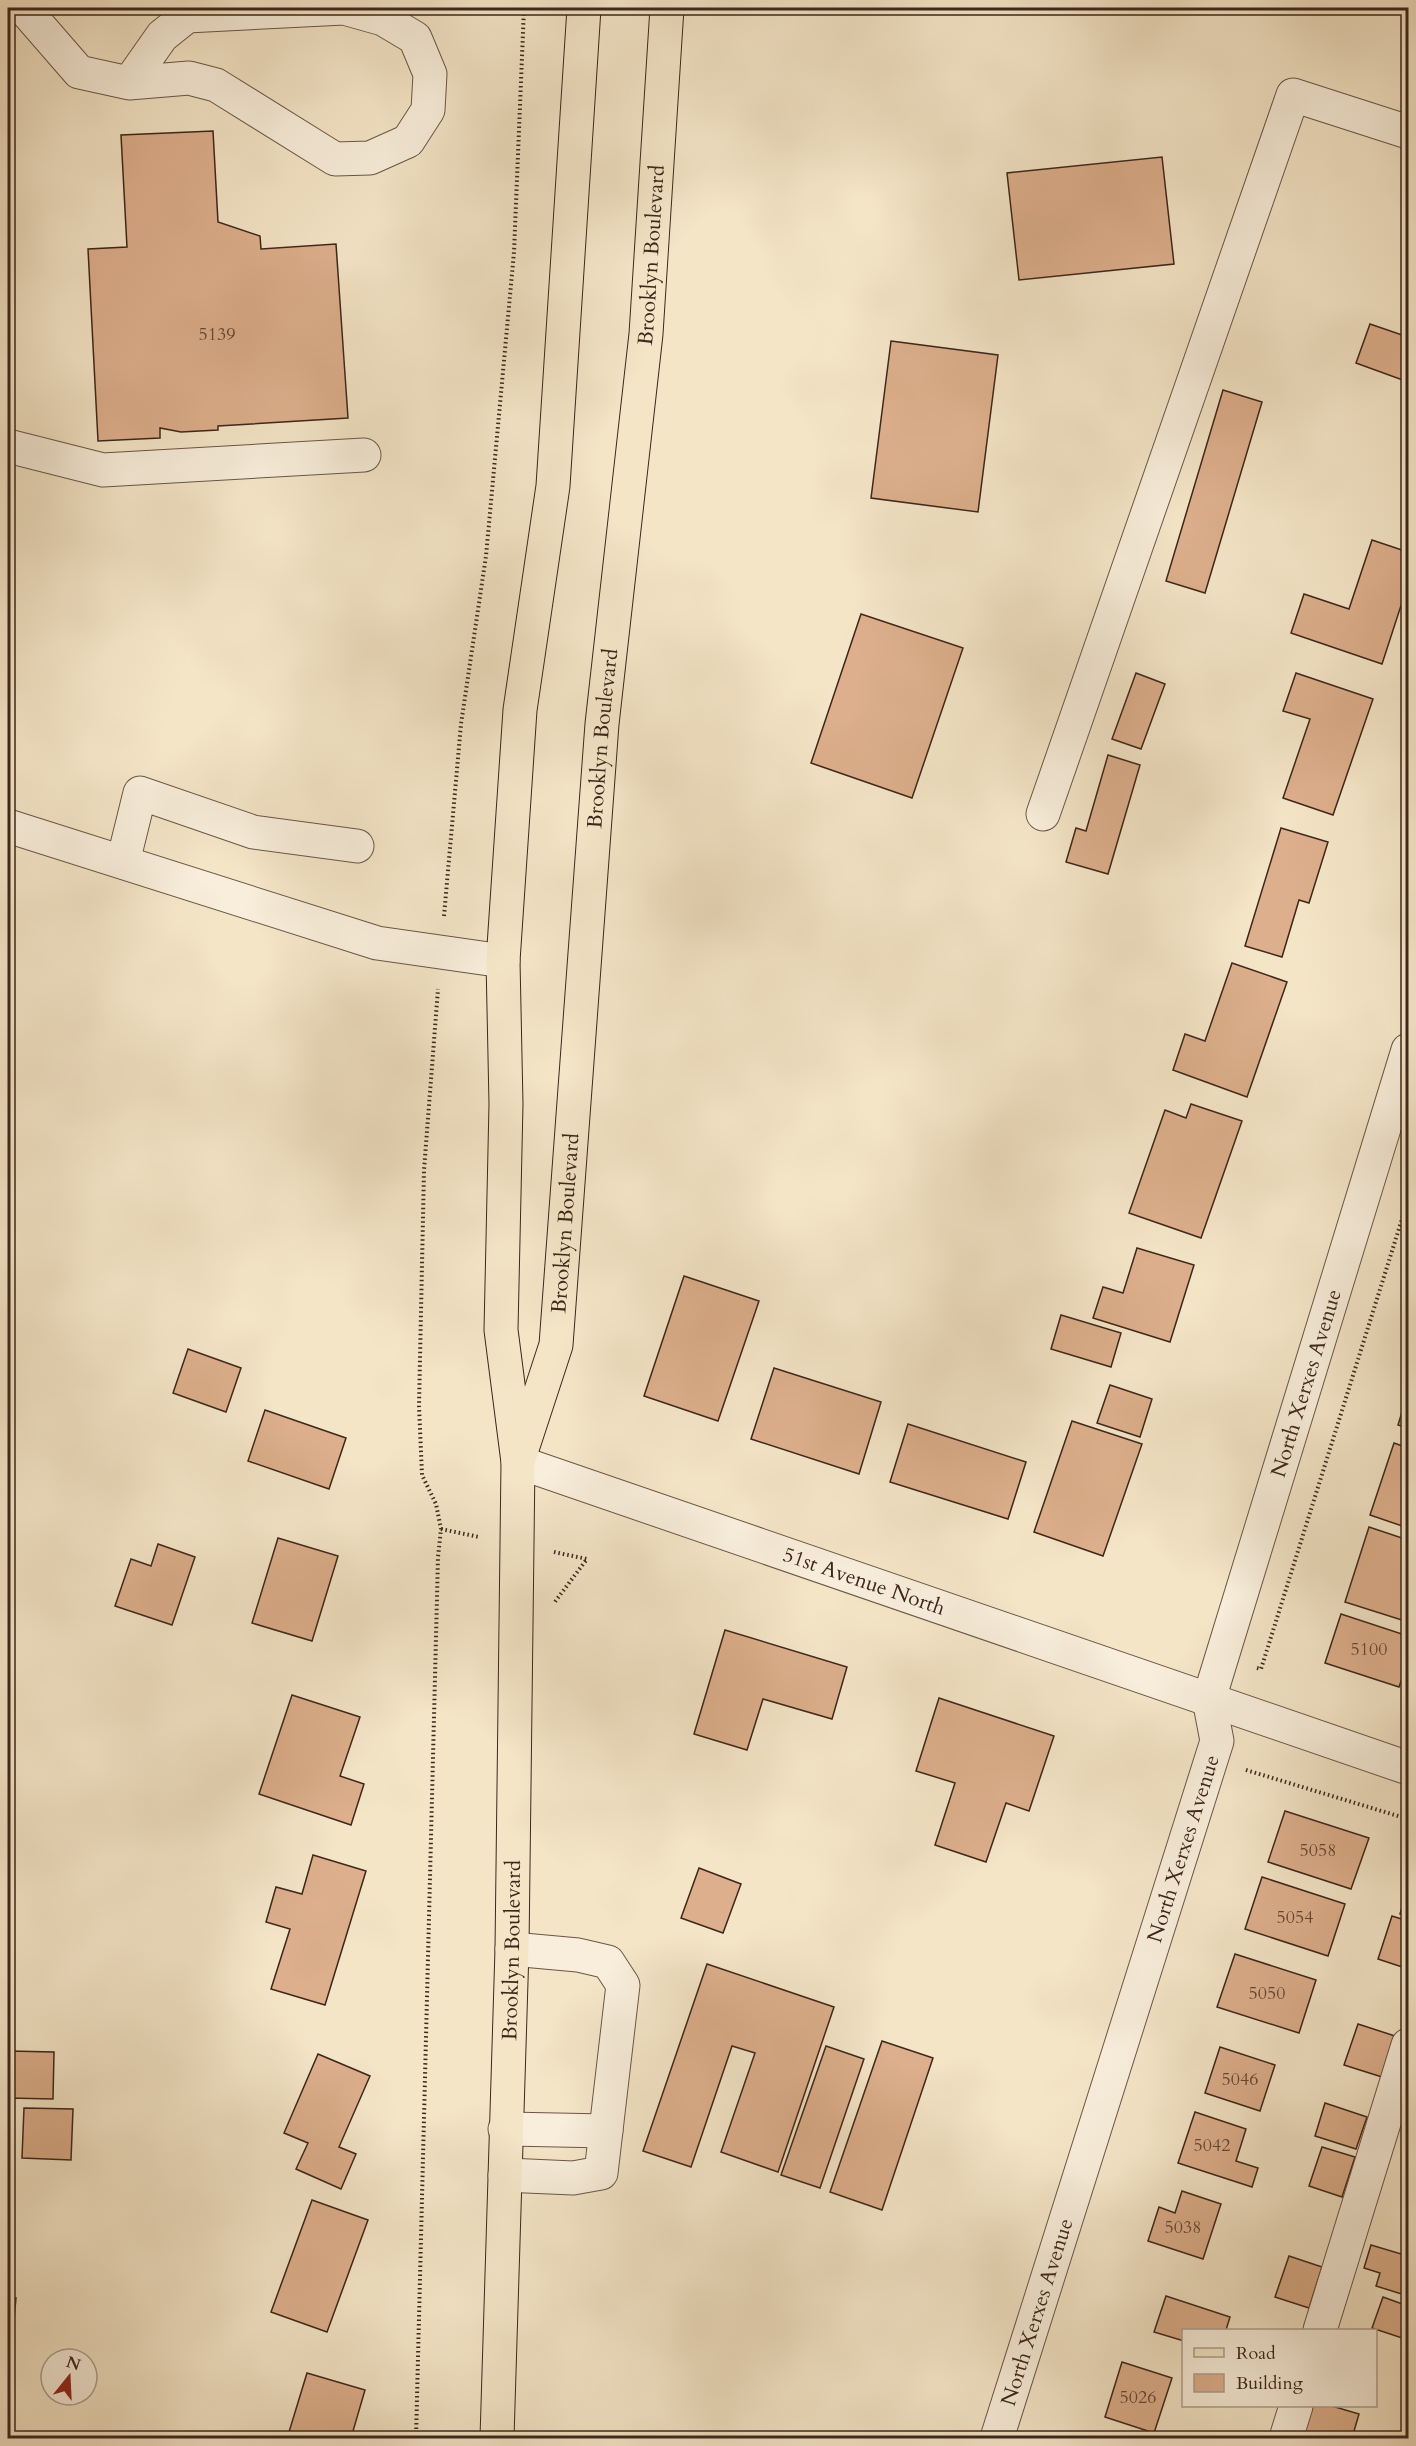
<svg xmlns="http://www.w3.org/2000/svg" width="1416" height="2446" viewBox="0 0 1416 2446" font-family="Cardo,serif">
<style>
.building{fill:#ddaf8c;stroke:#3d261b;stroke-width:1.5}
.lines{fill:none;stroke-linecap:round;stroke-linejoin:round}
.minor-casing{stroke:#6b5646;stroke-width:35}
.major-casing{stroke:#3d261b;stroke-width:35}
.path{stroke:#3d261b;stroke-width:4;stroke-dasharray:1.5 3;stroke-linecap:butt}
.minor{stroke:#f8eedb;stroke-width:33}
.major{stroke:#f4e5c7;stroke-width:33}
.labels{text-anchor:middle;stroke-width:5;stroke-linejoin:round;paint-order:stroke}
.number-label{font-size:18px;fill:#654837}
.street-label{font-size:21px;fill:#3d261b;stroke:#f8eedb}
</style>
<rect width="100%" height="100%" fill="#f4e5c7"/>
<filter id="stains"><feTurbulence type="fractalNoise" baseFrequency=".00333" numOctaves="4"/><feColorMatrix values="0 0 0 0 .2 0 0 0 0 .09 0 0 0 0 .02 0 0 0 .5 -.17"/></filter>
<radialGradient id="worn" r=".72"><stop offset=".6" stop-color="#630" stop-opacity="0"/><stop offset="1" stop-color="#630" stop-opacity=".3"/></radialGradient>
<g class="building">
<polygon points="213,131 218,222 260,236 261,249 336,244 348,418 218,426 218,430 181,432 160,428 160,438 98,441 88,249 127,247 121,135"/>
<polygon points="1162,157 1174,264 1019,280 1007,173"/>
<polygon points="1370,324 1408,337 1408,382 1356,363"/>
<polygon points="891,341 998,355 978,512 871,498"/>
<polygon points="1223,390 1262,402 1205,593 1166,581"/>
<polygon points="1372,540 1408,552 1408,584 1382,664 1291,633 1304,594 1349,609"/>
<polygon points="861,614 963,648 912,798 811,763"/>
<polygon points="1136,673 1165,684 1141,749 1112,739"/>
<polygon points="1296,673 1373,699 1333,815 1283,798 1310,719 1283,711"/>
<polygon points="1108,755 1140,765 1108,874 1066,862 1076,828 1086,831"/>
<polygon points="1281,828 1328,842 1309,903 1299,900 1282,957 1245,946"/>
<polygon points="1232,963 1287,982 1247,1097 1173,1070 1185,1034 1205,1041"/>
<polygon points="1191,1104 1242,1121 1201,1238 1129,1213 1165,1110 1186,1118"/>
<polygon points="1137,1248 1194,1265 1170,1342 1093,1318 1103,1287 1123,1293"/>
<polygon points="684,1276 759,1301 718,1421 644,1396"/>
<polygon points="1061,1315 1121,1333 1111,1367 1051,1349"/>
<polygon points="188,1349 241,1368 226,1412 173,1393"/>
<polygon points="774,1368 881,1402 859,1474 751,1439"/>
<polygon points="1110,1385 1152,1399 1140,1437 1097,1423"/>
<polygon points="1408,1392 1408,1428 1398,1425"/>
<polygon points="265,1410 346,1438 329,1489 248,1461"/>
<polygon points="1072,1421 1142,1444 1103,1556 1034,1532"/>
<polygon points="908,1424 1026,1462 1008,1519 890,1482"/>
<polygon points="1394,1443 1408,1448 1408,1528 1370,1515"/>
<polygon points="1369,1527 1408,1540 1408,1622 1345,1602"/>
<polygon points="278,1538 338,1556 312,1641 252,1623"/>
<polygon points="158,1544 195,1557 172,1625 115,1606 131,1559 151,1566"/>
<polygon points="1341,1614 1408,1636 1408,1668 1406,1667 1399,1687 1325,1663"/>
<polygon points="725,1630 847,1667 832,1719 763,1699 747,1750 694,1734"/>
<polygon points="292,1695 360,1717 340,1776 364,1784 351,1825 259,1794"/>
<polygon points="939,1698 1054,1736 1029,1811 1006,1803 986,1862 935,1845 955,1783 916,1771"/>
<polygon points="1285,1811 1369,1838 1351,1889 1268,1862"/>
<polygon points="313,1855 366,1871 325,2005 271,1989 290,1929 266,1922 276,1887 302,1894"/>
<polygon points="699,1868 741,1884 723,1933 681,1918"/>
<polygon points="1262,1877 1345,1904 1328,1956 1245,1929"/>
<polygon points="1408,1887 1408,1916 1400,1914"/>
<polygon points="1392,1916 1408,1921 1408,1969 1378,1959"/>
<polygon points="1235,1954 1316,1980 1299,2033 1217,2007"/>
<polygon points="707,1964 834,2007 778,2172 721,2152 755,2053 732,2046 691,2167 643,2151"/>
<polygon points="1358,2024 1395,2036 1382,2077 1344,2065"/>
<polygon points="882,2041 933,2058 882,2210 830,2192"/>
<polygon points="826,2046 864,2059 820,2188 781,2175"/>
<polygon points="1220,2047 1275,2065 1260,2111 1205,2093"/>
<polygon points="8,2051 54,2052 53,2099 8,2098 8,2115"/>
<polygon points="318,2054 370,2076 339,2147 356,2154 341,2189 296,2169 308,2143 284,2133"/>
<polygon points="1325,2103 1367,2117 1356,2149 1315,2136"/>
<polygon points="24,2108 73,2109 71,2160 22,2158"/>
<polygon points="1195,2112 1246,2129 1236,2161 1258,2168 1252,2187 1178,2163"/>
<polygon points="1322,2147 1355,2157 1342,2197 1309,2186"/>
<polygon points="1182,2191 1221,2204 1203,2259 1148,2241 1159,2207 1175,2213"/>
<polygon points="312,2200 368,2220 327,2332 271,2312"/>
<polygon points="1371,2245 1408,2256 1408,2296 1376,2286 1380,2273 1364,2268"/>
<polygon points="1289,2256 1322,2267 1309,2308 1275,2297"/>
<polygon points="1166,2296 1230,2317 1226,2330 1184,2330 1184,2341 1154,2332"/>
<polygon points="8,2297 16,2298 10,2360 8,2360"/>
<polygon points="1383,2297 1408,2306 1408,2340 1372,2328"/>
<polygon points="1122,2362 1172,2378 1154,2433 1105,2417"/>
<polygon points="307,2373 365,2390 351,2438 313,2438 289,2432"/>
<polygon points="1313,2406 1332,2406 1359,2414 1352,2438 1302,2438"/>
</g>
<g class="lines">
<defs>
<g id="minor">
<polyline points="26,11 79,72 129,83 189,78 216,85 335,159 370,158 408,141 428,110 430,74 415,38 383,19 344,8 187,16 162,36 129,83"/>
<polyline points="8,446 103,470 364,455"/>
<polyline points="1043,814 1293,95 1408,132"/>
<polyline points="8,826 377,943 503,961"/>
<polyline points="123,862 140,793 253,832 357,846"/>
<path id="s1" d="M518,1462L1408,1768"/>
<polyline points="505,2129 606,2131"/>
<polyline points="505,2175 573,2178 601,2173 623,1985 608,1962 578,1955 512,1949"/>
<polyline points="1320,2330 1408,2045"/>
<path id="s2" d="M997,2438L1217,1741L1209,1699L1408,1050"/>
<polyline points="1286,2438 1296,2406"/>
</g>
<g id="major">
<path id="s3" d="M520,1455L556,1345L602,724L646,334L667,8"/>
<path id="s4" d="M497,2438L512,1949L518,1462L501,1330L506,1104L503,961L520,710L553,486L584,8"/>
</g>
</defs>
<use href="#minor" class="minor-casing"/>
<use href="#major" class="major-casing"/>
<g class="path">
<polyline points="444,916 461,724 486,556 514,252 524,8"/>
<polyline points="441,1529 479,1537"/>
<polyline points="554,1552 587,1559 554,1603"/>
<polyline points="1257,1668 1261,1669 1408,1200"/>
<polyline points="1246,1770 1408,1819"/>
<polyline points="416,2438 438,1557 441,1529 436,1504 422,1475 419,1406 424,1170 438,989"/>
</g>
<use href="#minor" class="minor"/>
<use href="#major" class="major"/>
</g>
<g class="labels">
<g class="number-label">
<text x="217" y="340">5139</text>
<text x="1369" y="1655">5100</text>
<text x="1318" y="1856">5058</text>
<text x="1295" y="1923">5054</text>
<text x="1267" y="1999">5050</text>
<text x="1240" y="2085">5046</text>
<text x="1212" y="2151">5042</text>
<text x="1183" y="2233">5038</text>
<text x="1138" y="2403">5026</text>
</g>
<g class="street-label">
<text dy="7" stroke="none"><textPath href="#s3" startOffset="1210">Brooklyn Boulevard</textPath></text>
<text dy="7" stroke="none"><textPath href="#s3" startOffset="724">Brooklyn Boulevard</textPath></text>
<text dy="7" stroke="none"><textPath href="#s3" startOffset="238">Brooklyn Boulevard</textPath></text>
<text dy="7" stroke="none"><textPath href="#s2" startOffset="1104">North Xerxes Avenue</textPath></text>
<text dy="7" stroke="none"><textPath href="#s1" startOffset="366">51st Avenue North</textPath></text>
<text dy="7" stroke="none"><textPath href="#s2" startOffset="618">North Xerxes Avenue</textPath></text>
<text dy="7" stroke="none"><textPath href="#s4" startOffset="488">Brooklyn Boulevard</textPath></text>
<text dy="7" stroke="none"><textPath href="#s2" startOffset="132">North Xerxes Avenue</textPath></text>
</g>
</g>
<rect width="1416" height="2446" fill="none" stroke="#f4e5c7" stroke-width="30"/>
<rect x="9" y="9" width="1398" height="2428" fill="none" stroke="#3d261b" stroke-width="3"/>
<rect x="15" y="15" width="1386" height="2416" fill="none" stroke="#3d261b" stroke-width="1.5"/>
<rect x="1182" y="2329" width="195" height="78" fill="#f8eedb" stroke="#ad9e8e" stroke-width="1.5"/>
<rect x="1194" y="2348" width="30" height="9" fill="#f4e5c7" stroke="#ad9e8e" stroke-width="1.5"/>
<text x="1236" y="2359" font-size="18" fill="#3d261b">Road</text>
<rect x="1194" y="2374" width="30" height="18" fill="#ddaf8c" stroke="#ad9e8e" stroke-width="1.5"/>
<text x="1236" y="2389" font-size="18" fill="#3d261b">Building</text>
<g transform="translate(69 2377) rotate(18)"><circle r="28" fill="#f8eedb" stroke="#ad9e8e" stroke-width="1.5"/>
<path d="M0-4.5L10 22L0 15L-10 22Z" fill="#8f2418"/>
<text y="-9" font-size="16" font-weight="bold" text-anchor="middle" fill="#3d261b">N</text>
</g>
<rect width="100%" height="100%" filter="url(#stains)"/>
<rect width="100%" height="100%" fill="url(#worn)"/>
</svg>
